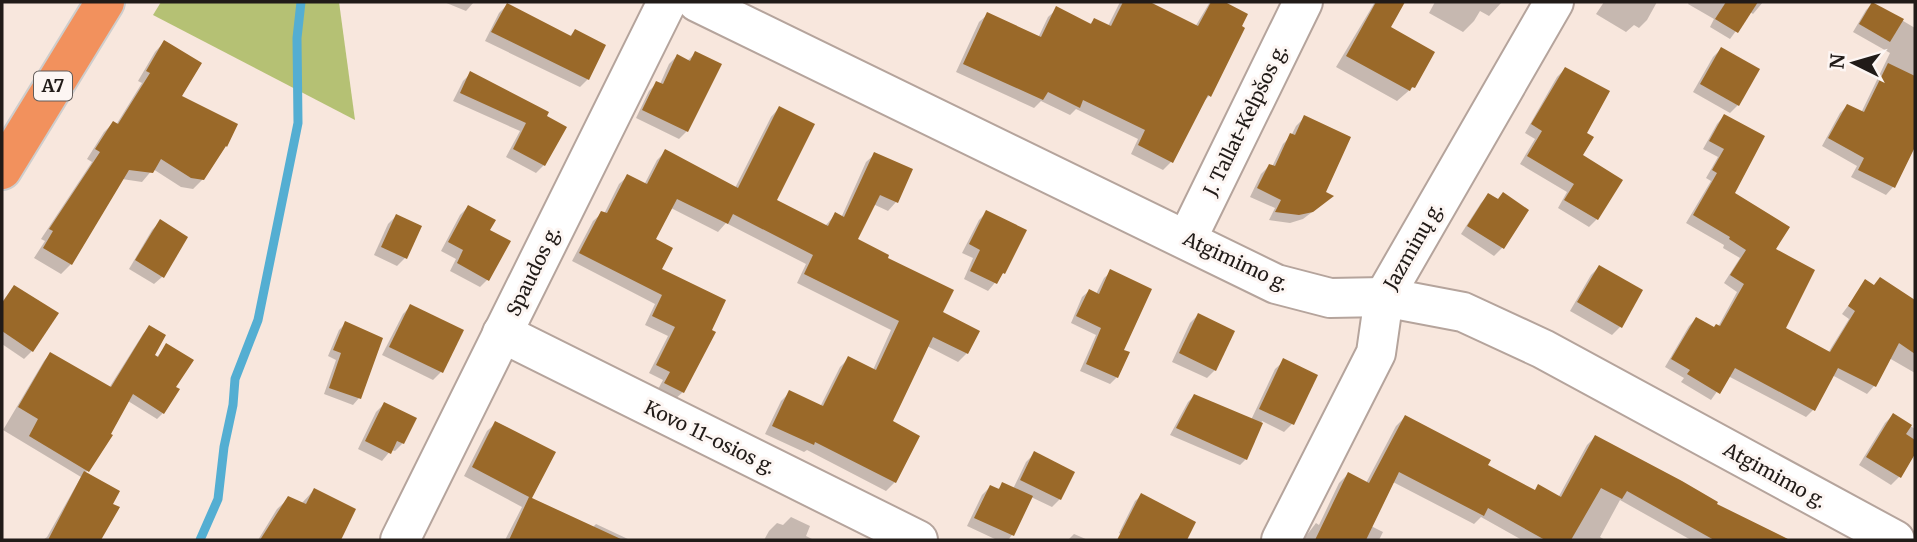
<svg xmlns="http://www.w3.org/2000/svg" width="1917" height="542" viewBox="0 0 1917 542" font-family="Merriweather,serif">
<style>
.forest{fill:#b5c174}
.shadow{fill:#0003}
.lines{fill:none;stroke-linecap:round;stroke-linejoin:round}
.stream{stroke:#54aed2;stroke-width:9}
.building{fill:#9a6929}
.minor-casing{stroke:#b5a49c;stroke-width:42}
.highway-casing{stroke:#cecdcc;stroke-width:42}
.minor{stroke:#fff;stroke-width:38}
.highway{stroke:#f2915d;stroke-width:38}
.labels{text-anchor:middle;stroke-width:6;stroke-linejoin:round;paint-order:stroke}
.shield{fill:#fdf6f3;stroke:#635d5a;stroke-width:2}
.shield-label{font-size:18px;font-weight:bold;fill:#211b18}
.street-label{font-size:19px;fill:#211b18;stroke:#fdf6f3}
</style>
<rect width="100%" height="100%" fill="#f8e7dd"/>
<polygon class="forest" points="161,2 339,2 355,120 153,15"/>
<g class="shadow">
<polygon points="444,2 474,2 466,11"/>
<polygon points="1120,2 1146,2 1195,27 1210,2 1221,2 1246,15 1209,96 1201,104 1171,162 1163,170 1131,154 1138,139 1076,109 1070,115 1041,101 1034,108 956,72 979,22 988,14 1038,38 1048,17 1057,9 1089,25 1094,20 1108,26"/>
<polygon points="1375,2 1393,2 1400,6 1388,28 1413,87 1397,101 1336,67"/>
<polygon points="1435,2 1502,2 1489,16 1480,11 1474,21 1463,32 1429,13"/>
<polygon points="1604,2 1657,2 1647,20 1639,28 1634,25 1626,32 1596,14"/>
<polygon points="1689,2 1763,2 1753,14 1750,12 1730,39 1710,27 1714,19 1688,4"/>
<polygon points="1873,3 1915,28 1915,144 1893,187 1886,195 1851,177 1857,166 1822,146 1840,113 1847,106 1861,113 1890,53 1853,32 1866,10"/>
<polygon points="507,5 569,37 575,31 588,79 580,87 485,41 499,13"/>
<polygon points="164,42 203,179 193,189 181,187 153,169 142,182 122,179 71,264 61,274 34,258 45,241 41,239 92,162 87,159 104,132 113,123 116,125 142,83 138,81 155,52"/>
<polygon points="1721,49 1758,70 1738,105 1730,113 1693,92 1713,57"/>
<polygon points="696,53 687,131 679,139 636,118 649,91 657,83 660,84 669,64 677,56 687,61"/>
<polygon points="1565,69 1585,133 1580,155 1620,180 1597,219 1589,227 1558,208 1567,192 1520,164 1535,139 1525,133 1557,77"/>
<polygon points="471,73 547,112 544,165 536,173 506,157 520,131 453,101 463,81"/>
<polygon points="779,108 774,201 825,226 835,215 841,218 866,162 875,154 911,170 896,202 888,211 873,204 855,240 885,259 941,313 977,332 967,353 958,362 927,346 890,422 895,482 886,491 807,450 804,452 765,434 781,401 790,392 820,407 840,367 849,358 873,370 891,330 797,283 806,264 726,223 718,232 671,208 654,240 660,269 724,301 683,392 674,400 657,391 663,380 649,373 668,336 645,325 655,304 572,261 593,221 602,213 604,214 619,184 628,176 644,185 657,160 666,151 735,188 771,117"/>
<polygon points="1724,116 1732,193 1774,250 1783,329 1828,353 1849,319 1842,314 1866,282 1915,318 1915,373 1889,358 1874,386 1867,394 1832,375 1813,410 1806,417 1728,376 1711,400 1681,382 1684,378 1665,367 1689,326 1696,319 1713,329 1718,327 1737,292 1724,283 1740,258 1723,248 1724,245 1686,223 1711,181 1706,178 1718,157 1703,149 1717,124"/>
<polygon points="1304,118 1323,193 1324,203 1303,219 1290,223 1269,220 1275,208 1250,197 1261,174 1269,166 1272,167 1283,144 1291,136 1296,126"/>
<polygon points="1489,195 1526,211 1502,248 1494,256 1461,234 1481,203"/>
<polygon points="468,207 488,231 488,279 480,287 450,271 456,259 441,251 460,215"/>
<polygon points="987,212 1003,273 988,291 964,279 973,258 962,253 979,220"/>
<polygon points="396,216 405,258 397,266 374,255 388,224"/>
<polygon points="160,222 162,277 154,284 129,269 152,230"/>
<polygon points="1599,267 1620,327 1612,335 1570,311 1591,275"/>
<polygon points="1111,272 1122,350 1117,377 1110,384 1080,371 1096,335 1071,323 1082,297 1089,291 1096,294 1104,278"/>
<polygon points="14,287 32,351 24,359 2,344 2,302"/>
<polygon points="411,306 441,372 433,380 382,355 403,314"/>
<polygon points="1198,315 1233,332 1215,370 1207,378 1172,362 1190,323"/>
<polygon points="345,324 381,339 359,398 353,405 324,394 336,360 328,356 339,330"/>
<polygon points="149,327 152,356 156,358 167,345 174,387 163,413 157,419 128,401 85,474 113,506 93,540 43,540 47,537 81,477 3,430 44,361 50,354 109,388 143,334"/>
<polygon points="1284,361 1292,424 1284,432 1262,421 1246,459 1240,465 1170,435 1188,402 1194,396 1251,420 1275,369"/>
<polygon points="384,404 403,443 395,451 391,450 382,461 358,449 376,412"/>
<polygon points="1893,415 1915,429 1915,451 1899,477 1891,485 1859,465 1885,423"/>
<polygon points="1405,417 1486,466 1534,491 1558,498 1587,445 1595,437 1714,504 1785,540 1691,540 1620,500 1600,537 1605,540 1522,540 1481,517 1474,524 1393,482 1371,526 1383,532 1379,540 1303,540 1316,523 1319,525 1339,483 1348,474 1366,483 1396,426"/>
<polygon points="496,423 554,452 529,499 592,528 596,524 630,540 505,540 522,507 464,476 487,431"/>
<polygon points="1034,454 1060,499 1052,507 1031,497 1012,535 1008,540 997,540 967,526 982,495 990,487 997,490 1003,484 1013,489 1026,462"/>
<polygon points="314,490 354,509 339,540 258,540 277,509 289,498 301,504"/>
<polygon points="1142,495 1194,523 1185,540 1133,540 1119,533 1135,501"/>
<polygon points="791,517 810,526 806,536 814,540 764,540 769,531 777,523 783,525"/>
<polygon points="1074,534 1088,540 1068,540"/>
</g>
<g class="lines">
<polyline class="stream" points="200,540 218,499 224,447 233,405 235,379 258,320 298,123 297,38 301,2"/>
</g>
<g class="building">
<polygon points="1123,2 1150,2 1198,26 1211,2 1225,2 1248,14 1242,26 1245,28 1211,97 1208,95 1173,163 1138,145 1145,130 1083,100 1080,108 1048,92 1043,100 963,64 987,12 1041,37 1056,6 1091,24 1094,18 1111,26"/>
<polygon points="1376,2 1405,2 1391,27 1435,52 1415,88 1412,87 1410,91 1346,56"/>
<polygon points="1726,2 1758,2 1738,33 1715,19"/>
<polygon points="1872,2 1904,19 1890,42 1859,24"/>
<polygon points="507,3 571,36 575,29 606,45 589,80 491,32"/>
<polygon points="164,40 202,63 182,96 238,124 227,147 226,146 204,180 191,178 161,159 153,173 129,170 72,265 43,248 53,231 49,229 100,152 95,149 113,121 118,124 150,73 146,71"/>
<polygon points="1721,47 1760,69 1739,106 1700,84"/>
<polygon points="695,51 722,64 688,132 642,110 656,81 663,84 677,54 690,61"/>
<polygon points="1888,63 1915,76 1915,147 1895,188 1858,170 1864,158 1828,138 1847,104 1864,112"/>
<polygon points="1565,67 1610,91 1587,133 1594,137 1583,155 1623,180 1598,220 1564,200 1574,184 1527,156 1542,131 1531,124"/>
<polygon points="470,71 549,112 547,116 567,127 545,166 513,149 526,123 460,93"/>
<polygon points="779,106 815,124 777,200 828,226 835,212 844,217 874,152 913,169 898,203 880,195 858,239 889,255 888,258 954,290 943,312 980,331 968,354 933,337 893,421 920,436 896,483 815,442 814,445 772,426 789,390 823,406 848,356 876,370 899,321 804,274 813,255 733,214 728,224 677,199 656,239 673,248 662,269 726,300 712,330 716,332 684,393 664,383 670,372 656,365 675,327 652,316 662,295 579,253 601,211 607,213 627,174 647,184 665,149 738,188"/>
<polygon points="1724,114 1765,136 1735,193 1790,227 1776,249 1815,270 1786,328 1830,352 1855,311 1848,306 1865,279 1874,285 1880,277 1915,300 1915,354 1899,343 1876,387 1838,368 1815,411 1735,368 1720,394 1687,374 1690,370 1671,359 1696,317 1714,327 1716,324 1720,326 1744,284 1730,275 1746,250 1729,239 1730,237 1693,215 1717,173 1712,170 1724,149 1709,141"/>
<polygon points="1304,115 1351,137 1326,192 1334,196 1313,212 1299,215 1275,212 1281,200 1257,188 1269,164 1275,166 1290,133 1295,135"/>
<polygon points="1503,192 1529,210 1504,249 1467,226 1488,193 1498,199"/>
<polygon points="468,205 496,220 490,230 511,241 489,281 457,263 463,250 448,242"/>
<polygon points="986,210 1027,230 1005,274 1003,273 997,284 970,271 980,250 969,244"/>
<polygon points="396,214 422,226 407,259 381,247"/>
<polygon points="160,219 188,237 164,278 135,260"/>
<polygon points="1599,265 1643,290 1622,328 1577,302"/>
<polygon points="1110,269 1152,289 1124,350 1130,352 1118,378 1086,364 1101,328 1076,316 1089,289 1099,294"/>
<polygon points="14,285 59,313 33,352 2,331 2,303"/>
<polygon points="410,304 464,330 443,373 389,347"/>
<polygon points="1198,313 1235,331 1216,371 1179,353"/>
<polygon points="345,321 383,338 361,399 329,388 341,353 333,350"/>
<polygon points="149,325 166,335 155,355 158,357 166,343 194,360 176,387 180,389 164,414 133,394 111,434 113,435 89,472 29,436 38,419 18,407 50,352 111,387"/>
<polygon points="1283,358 1318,375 1294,425 1259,409"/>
<polygon points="1194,394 1263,423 1247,460 1176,428"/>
<polygon points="384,402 417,418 404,444 397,441 391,454 365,441"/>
<polygon points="1893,413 1912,425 1906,434 1915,440 1915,454 1901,478 1866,457"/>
<polygon points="1405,415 1491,460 1488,465 1535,490 1538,484 1561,497 1595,435 1682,481 1718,502 1717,504 1790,540 1714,540 1627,491 1622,499 1601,488 1571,540 1545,540 1488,508 1484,516 1399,472 1366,540 1315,540 1348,472 1369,483"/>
<polygon points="495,421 556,452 532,498 623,540 509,540 529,497 531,498 472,467"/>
<polygon points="1034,451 1075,472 1061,500 1020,480"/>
<polygon points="84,471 120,491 113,504 120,507 101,540 48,540"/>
<polygon points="1002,482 1033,496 1014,536 974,518 990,485 999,489"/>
<polygon points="314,488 356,509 341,540 260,540 288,496 306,504"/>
<polygon points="1141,493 1196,522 1187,540 1117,540"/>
</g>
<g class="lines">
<defs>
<g id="minor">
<polyline points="697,2 1276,284 1330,298 1384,297 1463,312 1543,349 1895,540"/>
<polyline points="1187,239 1303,2"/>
<polyline points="502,333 918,540"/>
<polyline points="400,540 667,2"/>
<polyline points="1281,540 1376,353 1384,297 1554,2"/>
</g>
<polyline id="highway" points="2,170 105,2"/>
</defs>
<use href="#minor" class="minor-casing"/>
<use href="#highway" class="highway-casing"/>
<use href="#minor" class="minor"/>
<use href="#highway" class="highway"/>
</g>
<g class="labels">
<rect class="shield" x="34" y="71.5" width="38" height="29" rx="5"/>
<g class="shield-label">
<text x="53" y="92">A7</text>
</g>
<g class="street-label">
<text transform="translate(1245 120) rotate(-64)" y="7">J. Tallat-Kelpšos g.</text>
<text transform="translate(1413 246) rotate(-60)" y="7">Jazminų g.</text>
<text transform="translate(1236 261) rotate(25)" y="7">Atgimimo g.</text>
<text transform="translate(533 271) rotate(-64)" y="7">Spaudos g.</text>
<text transform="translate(710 437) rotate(26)" y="7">Kovo 11-osios g.</text>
<text transform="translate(1775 475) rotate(29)" y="7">Atgimimo g.</text>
</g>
</g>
<rect width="1917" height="542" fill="none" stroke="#211b18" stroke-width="7"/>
<g transform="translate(1854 63) rotate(275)" stroke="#fdf6f3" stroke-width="5" paint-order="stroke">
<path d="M0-5L12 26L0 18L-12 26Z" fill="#211b18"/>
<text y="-10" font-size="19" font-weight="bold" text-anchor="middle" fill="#211b18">N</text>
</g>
</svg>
